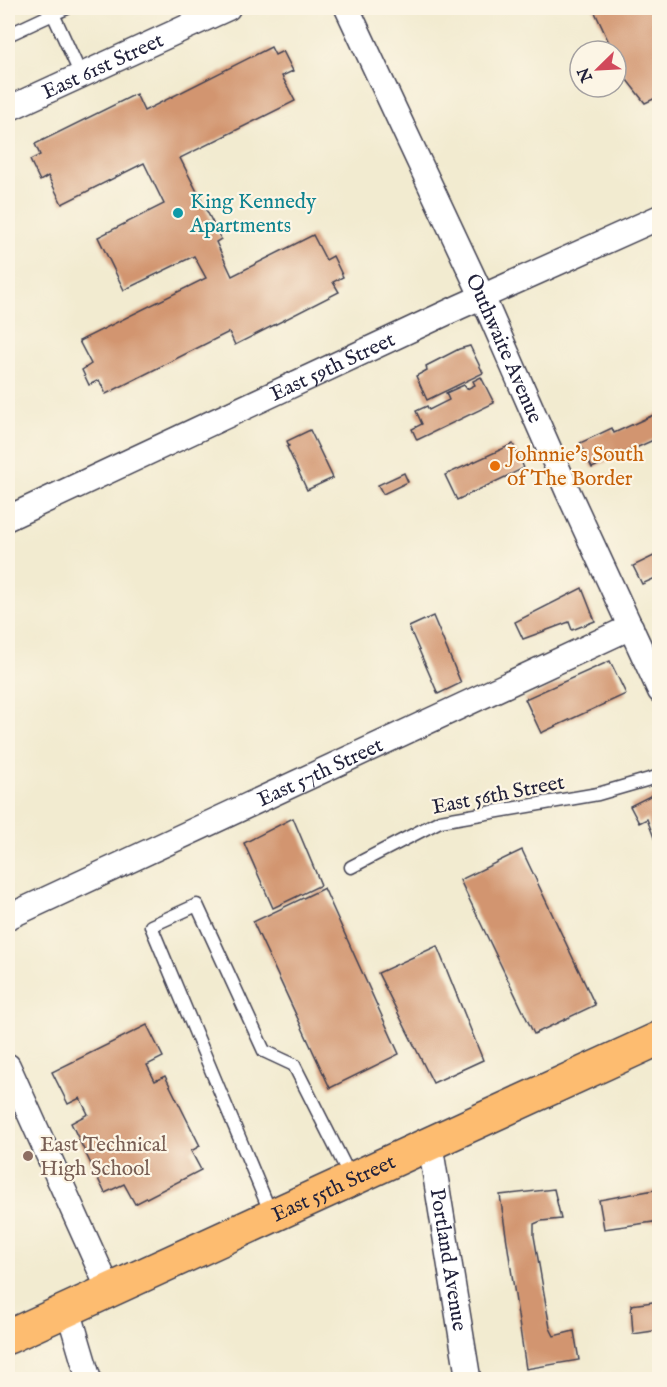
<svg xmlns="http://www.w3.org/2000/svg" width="667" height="1387" viewBox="0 0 667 1387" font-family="'IM FELL English',serif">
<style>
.building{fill:#d29570}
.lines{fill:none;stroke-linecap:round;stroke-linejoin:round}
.lane-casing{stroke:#414051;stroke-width:15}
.street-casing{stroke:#414051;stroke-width:27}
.primary-casing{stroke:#414051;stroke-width:36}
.lane{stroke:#fff;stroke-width:12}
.street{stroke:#fff;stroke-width:24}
.primary{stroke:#fdbc6f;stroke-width:33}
.culture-dot{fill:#0f9aa8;stroke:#fcf5e5;stroke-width:2}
.food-dot{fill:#e8710a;stroke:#fcf5e5;stroke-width:2}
.education-dot{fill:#8d6e63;stroke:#fcf5e5;stroke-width:2}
.labels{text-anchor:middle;stroke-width:4.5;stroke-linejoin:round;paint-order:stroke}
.street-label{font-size:21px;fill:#22223b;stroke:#fcf5e5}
.culture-label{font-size:21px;fill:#0d838f;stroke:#fcf5e5;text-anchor:start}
.food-label{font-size:21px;fill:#c56008;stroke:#fcf5e5;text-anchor:start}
.education-label{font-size:21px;fill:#785e54;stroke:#fcf5e5;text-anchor:start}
</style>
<rect width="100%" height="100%" fill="#fcf5e5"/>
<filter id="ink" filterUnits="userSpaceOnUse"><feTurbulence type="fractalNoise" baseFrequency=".0167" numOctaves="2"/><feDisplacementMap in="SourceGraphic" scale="12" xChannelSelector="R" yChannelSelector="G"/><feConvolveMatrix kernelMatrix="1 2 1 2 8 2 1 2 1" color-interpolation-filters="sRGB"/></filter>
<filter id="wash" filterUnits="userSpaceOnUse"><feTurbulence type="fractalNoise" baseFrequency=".008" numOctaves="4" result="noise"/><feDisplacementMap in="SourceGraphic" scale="24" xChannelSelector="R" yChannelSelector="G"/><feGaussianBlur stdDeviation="1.35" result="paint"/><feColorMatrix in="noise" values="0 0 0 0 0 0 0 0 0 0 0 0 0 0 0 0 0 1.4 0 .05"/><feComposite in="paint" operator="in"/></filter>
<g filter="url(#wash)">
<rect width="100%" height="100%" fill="#f2ebd0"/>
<g id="blocks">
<g class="building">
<polygon points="593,8 660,8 660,96 645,103 627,80 616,57 616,51 613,51"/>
<polygon points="271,47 275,55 283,51 293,71 282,76 295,101 180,158 221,239 216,242 232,276 313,235 326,260 333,256 343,277 333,282 339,292 235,345 229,332 106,394 99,380 89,385 82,370 91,364 79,341 206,278 194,256 124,290 98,237 164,204 144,163 62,204 48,176 40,181 30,160 40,155 35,144 136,94 144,111"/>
<polygon points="470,346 483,373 427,400 416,376 427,370 426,366 459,349"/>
<polygon points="481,377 494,403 417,440 412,429 422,424 416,411 427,406 429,410 449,400 446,393 464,385 467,389 475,385 473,381"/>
<polygon points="660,412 660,437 592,468 580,443 612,428 614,433"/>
<polygon points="310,430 333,478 307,490 287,447 289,446 287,441"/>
<polygon points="513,444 524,468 457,500 445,475"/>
<polygon points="404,473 408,482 383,494 378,485"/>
<polygon points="660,553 660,576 642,584 633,566"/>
<polygon points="582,588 595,621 572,630 569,622 523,639 515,622"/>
<polygon points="433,616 461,683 438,694 409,627"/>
<polygon points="610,661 626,694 541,733 525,699"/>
<polygon points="660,791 660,851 659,851 647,819 639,823 630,806"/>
<polygon points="293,818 321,885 273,908 244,843"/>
<polygon points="522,850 595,1005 534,1034 460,880"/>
<polygon points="324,888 399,1054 330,1088 253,922"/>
<polygon points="437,946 483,1060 433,1083 378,973"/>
<polygon points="147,1025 163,1057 147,1065 155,1081 165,1076 200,1146 191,1151 201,1170 135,1204 124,1184 105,1193 71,1123 88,1114 80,1098 68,1104 52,1072"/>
<polygon points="554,1189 561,1219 541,1221 534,1224 534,1236 550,1328 554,1336 574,1331 579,1360 526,1369 500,1195"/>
<polygon points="660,1189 660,1221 604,1229 599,1200"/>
<polygon points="660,1301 660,1330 633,1334 631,1305"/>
</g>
</g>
</g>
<g filter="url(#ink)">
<use href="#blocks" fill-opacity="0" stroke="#414051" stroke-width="1.5"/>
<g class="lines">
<defs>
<g id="lane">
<polyline points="53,14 67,8"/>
<polyline points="8,35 53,14 81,75"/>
<polyline points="351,867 440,821 598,794 660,776"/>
<polyline points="272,1216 151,926 197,905 264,1051 294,1065 351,1178"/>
</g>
<g id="street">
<path id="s1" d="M347,8L482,296L568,492L660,691"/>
<path id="s2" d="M8,109L228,8"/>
<path id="s3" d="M8,518L459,307L660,217"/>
<path id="s4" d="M8,917L631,627"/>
<polyline points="8,1066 109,1290"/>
<path id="s5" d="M430,1143L468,1377"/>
<polyline points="68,1309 89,1380"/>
</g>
<g id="primary">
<path id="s6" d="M8,1337L660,1038"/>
</g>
</defs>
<use href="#lane" class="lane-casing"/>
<use href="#street" class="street-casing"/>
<use href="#primary" class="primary-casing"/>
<use href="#lane" class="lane"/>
<use href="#street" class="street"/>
<use href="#primary" class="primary"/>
</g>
</g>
<circle class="culture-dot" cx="178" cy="213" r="6"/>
<circle class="food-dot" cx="495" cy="466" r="6"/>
<circle class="education-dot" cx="28" cy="1156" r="6"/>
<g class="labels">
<g class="street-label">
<text dy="7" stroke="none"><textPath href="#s2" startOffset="104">East 61st Street</textPath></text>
<text dy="7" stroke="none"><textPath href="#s1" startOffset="375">Outhwaite Avenue</textPath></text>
<text dy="7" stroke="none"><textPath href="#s3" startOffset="358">East 59th Street</textPath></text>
<text dy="7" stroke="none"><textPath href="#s4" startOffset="344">East 57th Street</textPath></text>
<text transform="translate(498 794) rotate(-11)" y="7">East 56th Street</text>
<text dy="7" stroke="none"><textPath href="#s6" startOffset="358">East 55th Street</textPath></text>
<text dy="7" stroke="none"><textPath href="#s5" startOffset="118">Portland Avenue</textPath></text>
</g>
<g class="culture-label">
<text x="190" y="208">King Kennedy<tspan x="190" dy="24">Apartments</tspan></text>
</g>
<g class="food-label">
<text x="507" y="461">Johnnie's South<tspan x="507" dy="24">of The Border</tspan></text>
</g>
<g class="education-label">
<text x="40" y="1151">East Technical<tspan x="40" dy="24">High School</tspan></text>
</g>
</g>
<rect width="667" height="1387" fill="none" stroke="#fcf5e5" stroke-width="30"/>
<g transform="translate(598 69) rotate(246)"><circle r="28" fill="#fcf5e5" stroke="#a5a1a1" stroke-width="1.5"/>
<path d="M0-4.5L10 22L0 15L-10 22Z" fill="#d1495b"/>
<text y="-9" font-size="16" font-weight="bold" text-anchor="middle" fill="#22223b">N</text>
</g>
</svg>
